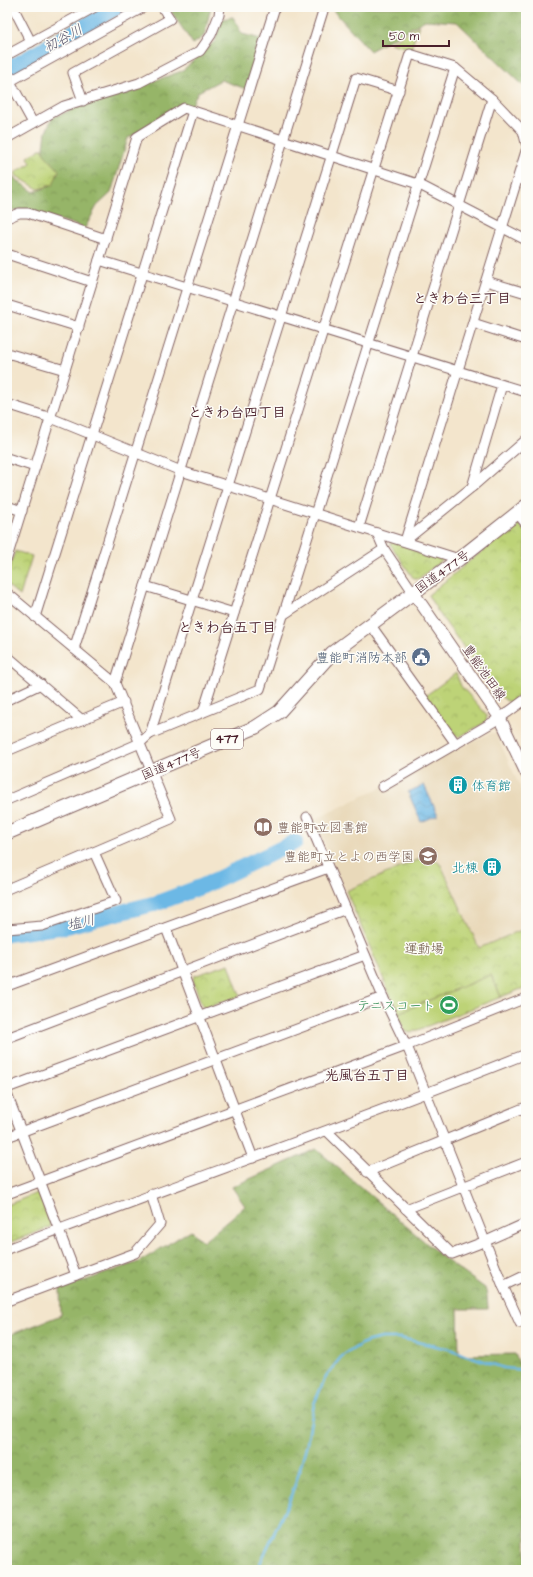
<svg xmlns="http://www.w3.org/2000/svg" width="533" height="1577" viewBox="0 0 533 1577" font-family="'Architects Daughter','Klee One',sans-serif">
<style>
.built{fill:#e9d9ba}
.forest{fill:url(#forest-crowns);stroke:#706a4a}
.park{fill:url(#park-crowns);stroke:#847951}
.pitch{fill:#bdd377;stroke:#847951}
.water{fill:url(#water-waves);stroke:#5b6c88}
.lines{fill:none;stroke-linecap:round;stroke-linejoin:round}
.stream{stroke:#6cb8e5;stroke-width:2.5}
.river{stroke:#6cb8e5;stroke-width:16}
.minor-casing{stroke:#856463;stroke-width:11}
.major-casing{stroke:#856463;stroke-width:13}
.highway-casing{stroke:#856463;stroke-width:15}
.minor{stroke:#fff;stroke-width:9}
.major{stroke:#fff;stroke-width:11}
.highway{stroke:#fff;stroke-width:13}
.labels{text-anchor:middle;stroke-width:3;stroke-linejoin:round;paint-order:stroke}
.shield{fill:#fdfcf7;stroke:#806168;stroke-width:1}
.shield-label{font-size:12px;font-weight:bold;fill:#4a1f2b}
.street-label{font-size:13px;fill:#4a1f2b;stroke:#fdfcf7}
.service-label{font-size:13px;fill:#4e5e75;stroke:#fdfcf7;text-anchor:end}
.culture-label{font-size:13px;fill:#0d838f;stroke:#fdfcf7;text-anchor:start}
.education-label{font-size:13px;fill:#785e54;stroke:#fdfcf7;text-anchor:start}
.park-label{font-size:13px;fill:#6c5542;stroke:#fdfcf7}
.leisure-label{font-size:13px;fill:#27864d;stroke:#fdfcf7;text-anchor:end}
.water-label{font-size:14px;font-style:italic;fill:#56556c;stroke:#fdfcf7}
.neighbourhood-label{font-size:14px;font-weight:bold;fill:#4a1f2b;stroke:#fdfcf7}
</style>
<defs>
<pattern id="forest-crowns" width="20" height="18" patternUnits="userSpaceOnUse"><rect width="20" height="18" fill="#96b568"/><path d="M2 6a3 3 0 1 1 6 0M12 15a3 3 0 1 1 6 0" fill="none" stroke="#7c9356"/></pattern>
<pattern id="park-crowns" width="20" height="18" patternUnits="userSpaceOnUse"><rect width="20" height="18" fill="#bdd377"/><path d="M2 6a3 3 0 1 1 6 0M12 15a3 3 0 1 1 6 0" fill="none" stroke="#a4b567"/></pattern>
<pattern id="water-waves" width="16" height="10" patternUnits="userSpaceOnUse"><rect width="16" height="10" fill="#6cb8e5"/><path d="M0 5q4-4 8 0t8 0" fill="none" stroke="#5b95ba"/></pattern>
</defs>
<rect width="100%" height="100%" fill="#fdfcf7"/>
<filter id="ink" filterUnits="userSpaceOnUse"><feTurbulence type="fractalNoise" baseFrequency=".025" numOctaves="2"/><feDisplacementMap in="SourceGraphic" scale="8" xChannelSelector="R" yChannelSelector="G"/><feConvolveMatrix kernelMatrix="1 2 1 2 8 2 1 2 1" color-interpolation-filters="sRGB"/></filter>
<filter id="wash" filterUnits="userSpaceOnUse"><feTurbulence type="fractalNoise" baseFrequency=".012" numOctaves="4" result="noise"/><feDisplacementMap in="SourceGraphic" scale="16" xChannelSelector="R" yChannelSelector="G"/><feGaussianBlur stdDeviation="0.9" result="paint"/><feColorMatrix in="noise" values="0 0 0 0 0 0 0 0 0 0 0 0 0 0 0 0 0 1.4 0 .05"/><feComposite in="paint" operator="in"/></filter>
<g filter="url(#wash)">
<rect width="100%" height="100%" fill="#f3e5cc"/>
<polygon class="built" points="491,733 496,734 526,800 526,987 410,1033 405,1031 346,891 314,820"/>
<g class="forest">
<polygon points="168,7 211,7 204,36 193,44"/>
<polygon points="330,7 526,7 526,88 457,22 425,20 370,51"/>
<polygon points="233,17 242,34 261,39 249,90 221,80 198,92 192,104 128,138 111,193 97,206 85,228 26,209 7,211 7,177 14,178 34,192 53,185 43,156 46,132 52,118 71,110 182,71 215,41 222,19"/>
<polygon points="316,1149 446,1260 485,1288 487,1295 488,1309 458,1309 459,1355 515,1354 526,1379 526,1570 7,1570 7,1336 61,1315 60,1289 139,1262 191,1230 203,1242 245,1206 232,1187"/>
</g>
<g class="park">
<polygon points="419,25 411,49 390,43"/>
<polygon points="39,149 43,149 44,154 59,170 53,185 38,189 15,175 16,172 31,163 28,157 38,151"/>
<path d="M519,524L526,533V690L510,703C495,695 480,670 470,656C456,636 440,617 428,595L477,555L489,547L512,527Z"/>
<polygon points="394,540 442,555 444,559 418,579 414,579 390,544"/>
<polygon points="15,551 32,556 20,596 7,585 7,576"/>
<polygon points="456,673 461,686 487,715 486,722 459,737 453,735 425,696"/>
<polygon points="429,855 441,865 479,948 526,928 526,987 501,997 491,975 398,1013 346,891"/>
<polygon points="229,964 240,996 205,1008 202,1006 193,980 194,976"/>
<polygon points="37,1193 39,1195 51,1224 50,1227 11,1242 7,1232 7,1205"/>
</g>
<polygon class="pitch" points="491,975 501,997 410,1033 405,1031 398,1013"/>
<polygon class="water" points="424,785 438,815 421,822 408,792"/>
<g class="lines">
<polyline class="stream" points="257,1570 289,1501 297,1479 307,1443 314,1404 326,1376 341,1357 361,1344 369,1341 382,1338 400,1338 449,1349 504,1368 526,1370"/>
<g class="river">
<polyline points="7,70 118,7"/>
<polyline points="160,902 203,886 295,842"/>
<polyline points="7,934 66,926 153,904"/>
</g>
</g>
</g>
<g filter="url(#ink)">
<g class="lines">
<defs>
<g id="minor">
<polyline points="13,7 31,42"/>
<polyline points="7,55 95,7"/>
<polyline points="7,76 33,123"/>
<polyline points="7,83 144,7"/>
<polyline points="83,101 73,73 170,19 162,7"/>
<polyline points="7,138 64,106 139,83 200,51 211,35 219,15 220,7"/>
<polyline points="7,218 19,213 28,213 106,239"/>
<polyline points="7,254 92,282"/>
<polyline points="99,260 526,392"/>
<polyline points="486,281 526,293"/>
<polyline points="7,305 79,327"/>
<polyline points="473,323 526,340"/>
<polyline points="7,353 65,370"/>
<polyline points="7,404 51,418 181,471 459,559"/>
<polyline points="7,458 35,467"/>
<polyline points="472,487 502,385"/>
<polyline points="7,506 22,511"/>
<polyline points="517,513 526,524"/>
<polyline points="359,527 492,99"/>
<polyline points="377,533 384,549 413,592"/>
<polyline points="405,541 526,151"/>
<polyline points="405,541 472,487 526,440"/>
<polyline points="7,558 137,137 184,108 418,184 526,240"/>
<polyline points="145,586 234,613"/>
<polyline points="7,593 115,683 171,819 7,889"/>
<polyline points="283,615 384,549"/>
<polyline points="35,617 193,111"/>
<polyline points="370,624 456,744"/>
<polyline points="74,649 275,7"/>
<polyline points="7,656 82,720"/>
<polyline points="115,683 323,11 321,7"/>
<polyline points="7,700 41,684"/>
<polyline points="203,712 410,54 455,68 492,99 523,131 526,143"/>
<polyline points="150,734 356,78 399,91"/>
<polyline points="7,751 124,702"/>
<polyline points="382,787 500,718 526,699"/>
<polyline points="7,800 140,743 150,734 260,689 455,68"/>
<polyline points="307,817 383,997 409,1051 503,1286 520,1323 526,1321"/>
<polyline points="166,928 253,1158"/>
<polyline points="7,929 42,926 116,901 94,852"/>
<polyline points="7,986 328,868"/>
<polyline points="7,1038 346,909"/>
<polyline points="7,1088 365,955"/>
<polyline points="7,1094 76,1275"/>
<polyline points="327,1131 452,1254 486,1241 526,1223"/>
<polyline points="7,1137 383,997"/>
<polyline points="367,1172 526,1107"/>
<polyline points="7,1194 406,1046 526,998"/>
<polyline points="406,1209 526,1162"/>
<path d="M7,1249C180,1183 354,1123 526,1054"/>
<polyline points="503,1286 526,1275"/>
<polyline points="7,1301 135,1253 160,1224 151,1194"/>
</g>
<polyline id="major" points="413,592 500,718 526,773"/>
<polyline id="highway" points="7,833 256,727 279,712 332,653 459,559 526,506"/>
</defs>
<use href="#minor" class="minor-casing"/>
<use href="#major" class="major-casing"/>
<use href="#highway" class="highway-casing"/>
<use href="#minor" class="minor"/>
<use href="#major" class="major"/>
<use href="#highway" class="highway"/>
</g>
</g>
<defs>
<symbol id="civic-disc" viewBox="-11 -11 22 22"><circle r="9.5" fill="#5c6f8a" stroke="#fdfcf7"/><path d="M-.6-6.5H3V-4.5H.6V-3L4-1V1h2V6H-6V1h2V-1L-.6-3ZM-1.2 2.5V6h2.4V2.5Z" fill="#fff"/></symbol>
<symbol id="building-disc" viewBox="-11 -11 22 22"><circle r="9.5" fill="#0f9aa8" stroke="#fdfcf7"/><path d="M-4-6H4V6H1V3H-1V6H-4ZM-2.5-4.3h1.7v1.8h-1.7ZM.8-4.3h1.7v1.8H.8ZM-2.5-1h1.7V.8h-1.7ZM.8-1h1.7V.8H.8Z" fill="#fff"/></symbol>
<symbol id="library-disc" viewBox="-11 -11 22 22"><circle r="9.5" fill="#8d6e63" stroke="#fdfcf7"/><path d="M-6-4Q-3-5.5-.7-3.5V5Q-3 3-6 4ZM6-4Q3-5.5 .7-3.5V5Q3 3 6 4Z" fill="#fff"/></symbol>
<symbol id="school-disc" viewBox="-11 -11 22 22"><circle r="9.5" fill="#8d6e63" stroke="#fdfcf7"/><path d="M0-5L7-2L0 1L-7-2ZM-4 1L0 2.5L4 1V4Q0 6-4 4Z" fill="#fff"/></symbol>
<symbol id="stadium-disc" viewBox="-11 -11 22 22"><circle r="9.5" fill="#2e9e5b" stroke="#fdfcf7"/><path d="M0-5a6.5 5 0 1 0 0 10a6.5 5 0 1 0 0-10ZM-3.5-1.8h7v3.6h-7Z" fill="#fff"/></symbol>
</defs>
<g fill-rule="evenodd">
<use href="#civic-disc" x="410" y="646" width="22" height="22"/>
<use href="#building-disc" x="447" y="774" width="22" height="22"/>
<use href="#library-disc" x="252" y="816" width="22" height="22"/>
<use href="#school-disc" x="417" y="845" width="22" height="22"/>
<use href="#building-disc" x="481" y="856" width="22" height="22"/>
<use href="#stadium-disc" x="438" y="994" width="22" height="22"/>
</g>
<g class="labels">
<rect class="shield" x="211" y="729" width="32" height="20" rx="3"/>
<g class="shield-label">
<text x="227" y="743">477</text>
</g>
<g class="street-label">
<text transform="translate(442 571) rotate(-36)" y="5">国道477号</text>
<text transform="translate(485 672) rotate(55)" y="5">豊能池田線</text>
<text transform="translate(171 763) rotate(-23)" y="5">国道477号</text>
</g>
<g class="service-label">
<text x="407" y="662">豊能町消防本部</text>
</g>
<g class="culture-label">
<text x="472" y="790">体育館</text>
<text x="478" y="872" text-anchor="end">北棟</text>
</g>
<g class="education-label">
<text x="277" y="832">豊能町立図書館</text>
<text x="414" y="861" text-anchor="end">豊能町立とよの西学園</text>
</g>
<g class="park-label">
<text x="424" y="953">運動場</text>
</g>
<g class="leisure-label">
<text x="435" y="1010">テニスコート</text>
</g>
<g class="water-label">
<text transform="translate(63 38) rotate(-29)" y="5">初谷川</text>
<text transform="translate(81 922) rotate(-13)" y="5">塩川</text>
</g>
<g class="neighbourhood-label">
<text x="462" y="303">ときわ台三丁目</text>
<text x="237" y="417">ときわ台四丁目</text>
<text x="227" y="632">ときわ台五丁目</text>
<text x="367" y="1080">光風台五丁目</text>
</g>
</g>
<rect width="533" height="1577" fill="none" stroke="#fdfcf7" stroke-width="24"/>
<path d="M383 40v6h66v-6" fill="none" stroke="#4a1f2b" stroke-width="2"/>
<text x="389" y="40" font-size="12" fill="#4a1f2b" stroke="#fdfcf7" stroke-width="3" paint-order="stroke">50 m</text>
</svg>
